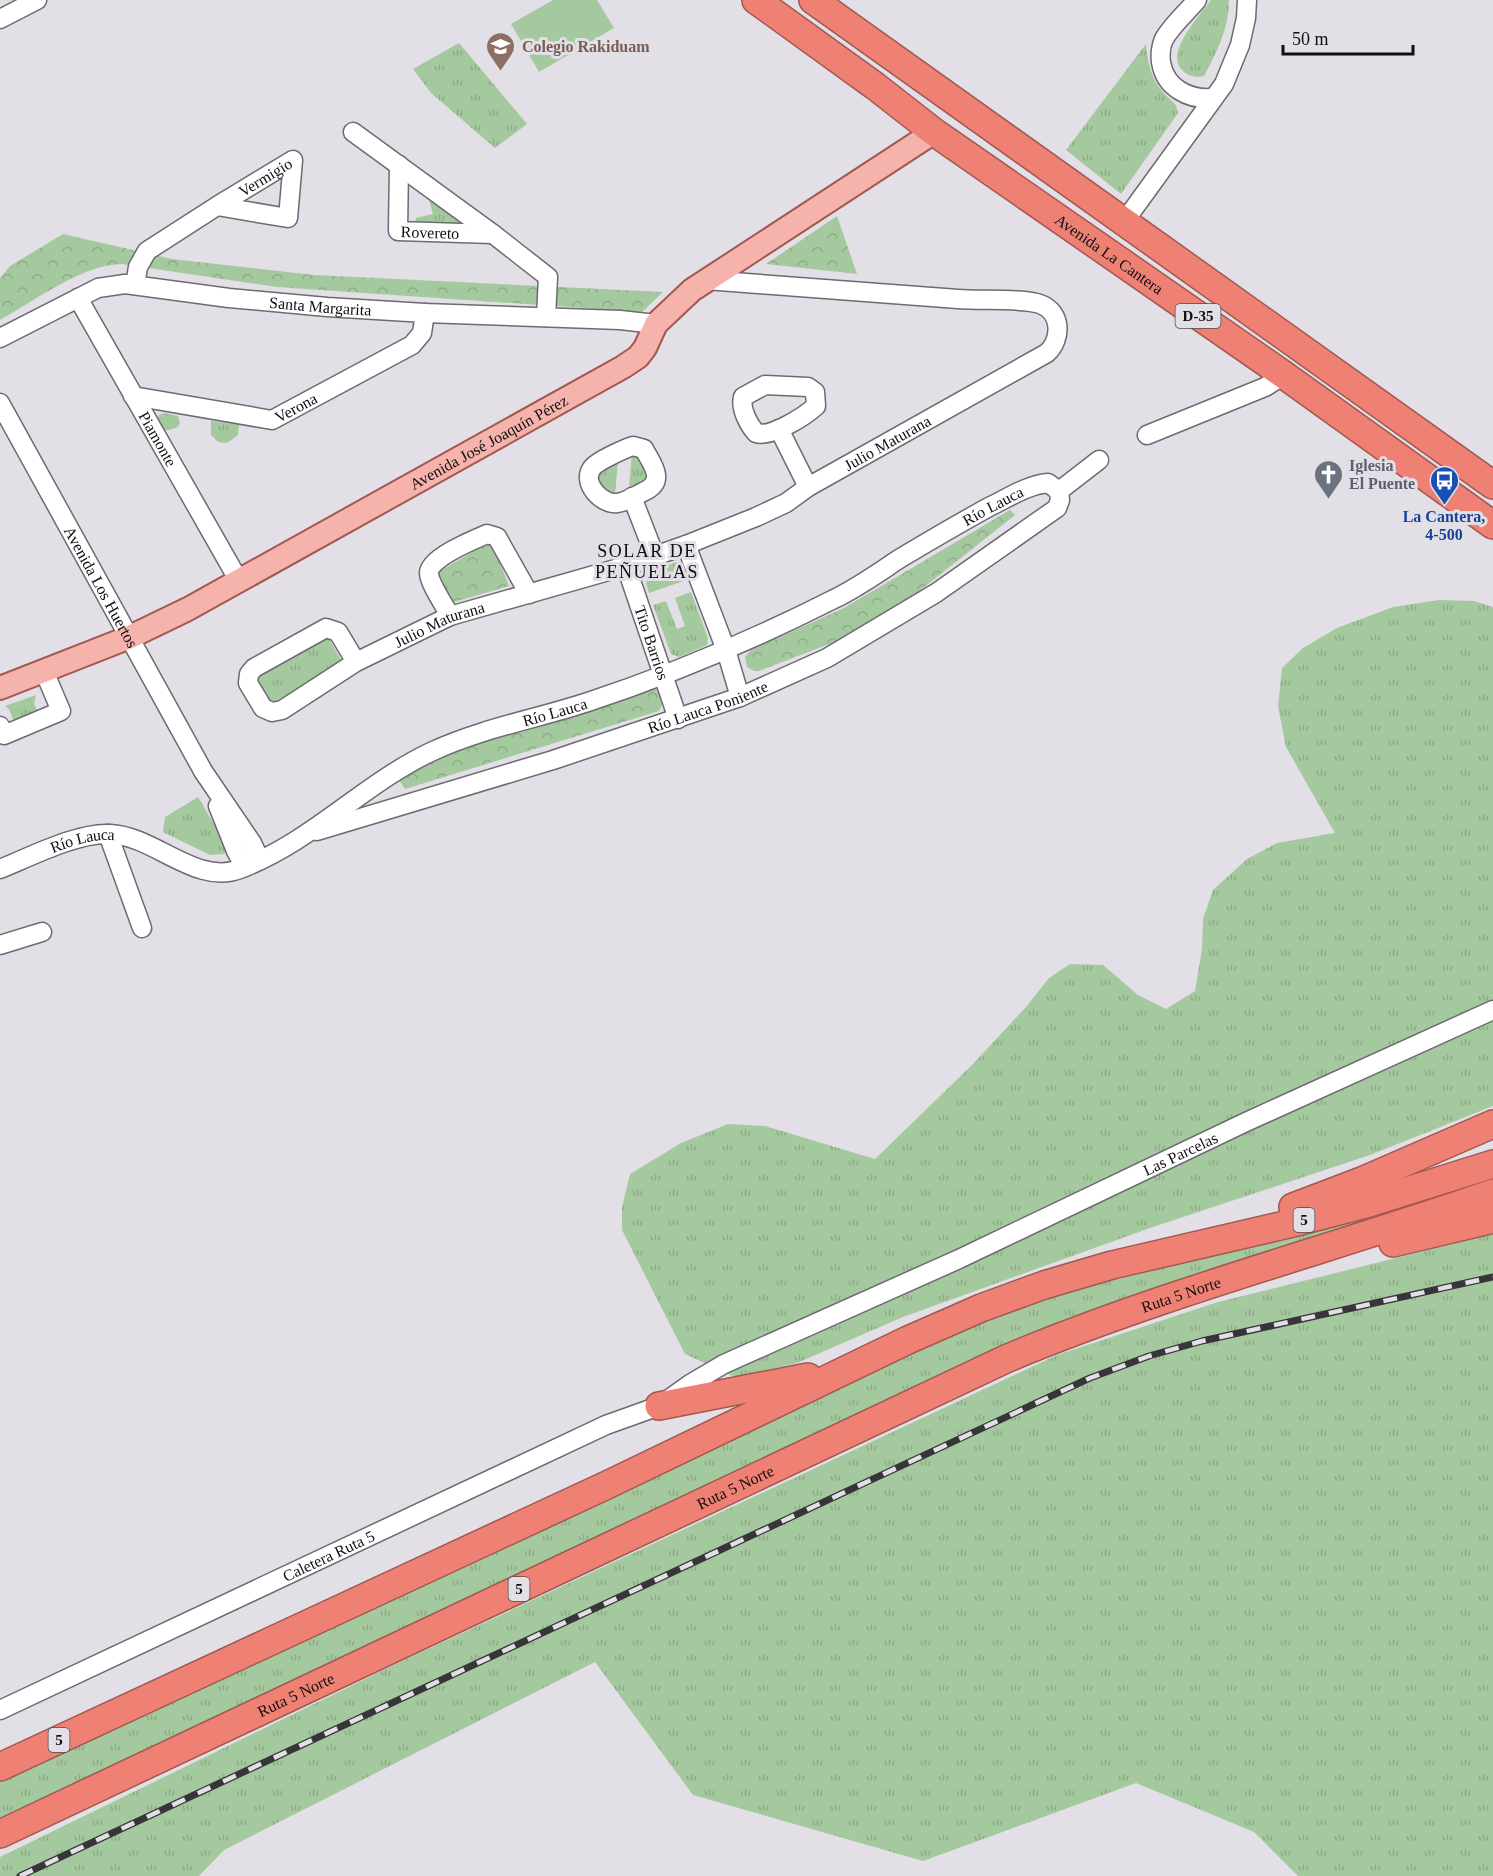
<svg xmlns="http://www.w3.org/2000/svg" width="1493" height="1876" viewBox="0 0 1493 1876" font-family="'Times New Roman',serif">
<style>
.grass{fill:url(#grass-tufts)}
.forest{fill:url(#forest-crowns)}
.pitch{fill:#a5c99e}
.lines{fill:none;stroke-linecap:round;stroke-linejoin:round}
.minor-casing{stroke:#6d6a71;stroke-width:21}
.major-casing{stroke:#a15851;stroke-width:26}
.highway-casing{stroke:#a15851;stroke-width:30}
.minor{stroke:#fff;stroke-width:18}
.major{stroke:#f5b3ac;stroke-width:22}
.highway{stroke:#ef8074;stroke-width:27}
.rail-casing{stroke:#373539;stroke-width:7}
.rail{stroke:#e2dfe6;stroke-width:4.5;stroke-dasharray:14;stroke-linecap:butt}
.labels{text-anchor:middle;stroke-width:6;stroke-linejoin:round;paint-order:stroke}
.shield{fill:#e2dfe6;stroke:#4f4d51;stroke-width:1.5}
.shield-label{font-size:15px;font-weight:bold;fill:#100e11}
.education-label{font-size:16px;font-weight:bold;fill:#785e54;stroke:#e2dfe6;text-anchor:start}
.street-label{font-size:16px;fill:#100e11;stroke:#e2dfe6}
.worship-label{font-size:16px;font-weight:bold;fill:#5b616d;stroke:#e2dfe6;text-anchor:start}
.transit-label{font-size:16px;font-weight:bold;fill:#164399;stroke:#e2dfe6}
.neighbourhood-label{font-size:18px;letter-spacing:1.5px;fill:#100e11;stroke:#e2dfe6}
</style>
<defs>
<pattern id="grass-tufts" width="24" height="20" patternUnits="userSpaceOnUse" patternTransform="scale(1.5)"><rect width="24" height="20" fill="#a5c99e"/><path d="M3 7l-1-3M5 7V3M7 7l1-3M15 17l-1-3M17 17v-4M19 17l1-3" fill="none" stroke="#8dab87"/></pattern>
<pattern id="forest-crowns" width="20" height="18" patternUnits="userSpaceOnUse" patternTransform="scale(1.5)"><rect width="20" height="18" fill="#a5c99e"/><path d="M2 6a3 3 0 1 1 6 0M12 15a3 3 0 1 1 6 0" fill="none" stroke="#8dab87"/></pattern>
</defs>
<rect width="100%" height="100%" fill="#e2dfe6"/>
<g class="grass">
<path d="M1211,0H1229C1229,28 1217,52 1204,76C1196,78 1187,76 1182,70C1165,51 1200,16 1211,0Z"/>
<polygon points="459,43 527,124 495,148 431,93 413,69"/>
<path d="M1146,44C1149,74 1154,85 1176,105L1178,113L1121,194L1066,150Z"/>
<polygon points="432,196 467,222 465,226 415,226 416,218 433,214 429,200"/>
<polygon points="164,413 178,416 180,423 178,427 169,430 162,430 157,421 159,415"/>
<polygon points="211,421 239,425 238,435 227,443 218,442 211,435"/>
<polygon points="632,453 638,454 649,473 647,480 629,487"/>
<polygon points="618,462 615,493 608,494 598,482 598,478 600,474"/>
<polygon points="676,562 683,563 689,579 649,593 646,583 648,575"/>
<polygon points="691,592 708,638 707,645 679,657 671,654 653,605 666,601 677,629 685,626 675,598"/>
<polygon points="1439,600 1474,601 1493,607 1493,1106 1370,1155 1150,1228 903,1317 797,1363 735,1377 685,1354 622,1230 622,1207 630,1174 681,1143 728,1124 765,1126 875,1159 972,1065 1026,1007 1049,978 1070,964 1103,965 1138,995 1166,1009 1195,991 1202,949 1203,919 1213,890 1247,859 1277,843 1335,833 1286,747 1278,706 1282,668 1303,648 1337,628 1393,607"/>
<polygon points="328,637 341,660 338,667 274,702 269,701 257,680 264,671"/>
<polygon points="36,695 34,704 38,711 14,722 9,709 5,706"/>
<polygon points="198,797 226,845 227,851 224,854 210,855 163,832 165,817"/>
<polygon points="1431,1198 1423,1206 988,1353 503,1583 0,1818 0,1781 968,1327 1052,1295 1117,1276"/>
<polygon points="1493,1234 1493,1876 1298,1876 1254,1832 1136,1783 923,1861 693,1795 595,1662 224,1850 199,1876 0,1876 0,1857 398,1663 1057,1355 1218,1302"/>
</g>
<g class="forest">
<polygon points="837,216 857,274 766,264"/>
<path d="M63,234L172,259L314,275L663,292L642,312L277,287L122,264C81,265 36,300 0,320V278L10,266Z"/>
<polygon points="1010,510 1015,515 913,596 832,643 759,671 754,671 747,667 745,657 751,650 844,608"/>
<polygon points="488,542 493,545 509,586 454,602 451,601 438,575 439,572"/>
<polygon points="652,688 661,692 664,701 659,711 405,789 396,776 429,758"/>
</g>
<polygon class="pitch" points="553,0 597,0 614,28 539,72 511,24"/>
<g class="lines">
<defs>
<g id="minor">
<path d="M1197,0C1187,12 1172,25 1164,39C1161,45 1160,55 1161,62C1165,88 1189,100 1213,98"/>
<polyline points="0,19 37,0"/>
<polyline points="353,132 493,234 548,277 546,317"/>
<path id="s1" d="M399,165L398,231L493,234"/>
<polyline points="1124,222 1224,84 1240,45 1246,18 1247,0"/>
<path id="s2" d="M135,285L138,267L147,251L217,206L293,160L288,218L217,206"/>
<path id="s3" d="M78,298L239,581"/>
<path id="s4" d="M0,338L98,288L125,284L229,298L327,307L425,313L620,320L656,324"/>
<path d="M765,385L808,387L815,392L816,406C805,416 771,438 756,433C748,424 740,408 743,397Z"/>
<path id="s5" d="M133,396L272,420L412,345L422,333L425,313"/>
<path id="s6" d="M0,403L203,771L252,843L260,860"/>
<polyline points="779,429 808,487"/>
<polyline points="1147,435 1265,387 1284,375"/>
<path d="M633,446L644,449C648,457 655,466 656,475C657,484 650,489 643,492C635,496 626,502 617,503C602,505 581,483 592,468C597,461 624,449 633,446Z"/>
<polyline points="1059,491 1099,460"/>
<polyline points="632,497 655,556"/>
<polyline points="686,545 726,650 740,697"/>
<path id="s7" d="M626,566L678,719"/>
<path d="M450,616C445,606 429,583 429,573C429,558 473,540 487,534L497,537L529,594"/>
<path id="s8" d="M356,662L338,632L326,628L254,668L249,674L248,683L263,708L272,712L282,710L356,662L450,616L626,566L686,545L756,517L786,503L808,487L1047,353C1062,339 1062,312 1040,304C1023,298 978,301 958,299C874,293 790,287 706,280"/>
<polyline points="0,726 4,735 61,711 44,671"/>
<polyline points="218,806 236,851 245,867"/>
<path id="s9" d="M317,831L553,760L740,697L827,658L936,593L1057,508L1060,500L1059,491"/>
<polyline points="108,834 142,928"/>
<path id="s10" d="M0,869C30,857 78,832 110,834C155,836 196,886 240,869C312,842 364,783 433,751C483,728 536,719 588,702C673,674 755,639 834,599C857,588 878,573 899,559C929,541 958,524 989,507C1008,498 1027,485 1048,483L1059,491"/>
<polyline points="0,945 42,932"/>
<path id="s11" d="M0,1710L606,1425L659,1406L690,1384L724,1364L959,1259L1246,1122L1493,1010"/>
</g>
<g id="major">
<path id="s12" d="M0,688L130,637L188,609L623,367L638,357L645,348L656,324L692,290L934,132"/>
</g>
<g id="highway">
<path id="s13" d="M756,0L875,86L934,132L1284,375L1493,525"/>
<polyline points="813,0 1493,485"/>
<polyline points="1293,1207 1364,1180 1493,1124"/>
<polyline points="1393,1243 1493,1219"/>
<polyline points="659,1406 808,1377"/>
<polyline points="0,1767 607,1485 908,1340 981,1308 1044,1285 1112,1265 1297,1222 1362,1205 1493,1164"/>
<path id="s14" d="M0,1834L1008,1358C1166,1292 1332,1249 1493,1193"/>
</g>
</defs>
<use href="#minor" class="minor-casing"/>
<use href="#major" class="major-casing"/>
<use href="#highway" class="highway-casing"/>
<use href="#minor" class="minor"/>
<use href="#major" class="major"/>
<use href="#highway" class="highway"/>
<defs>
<polyline id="rail" points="20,1876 1090,1378 1149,1356 1202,1341 1493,1277"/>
</defs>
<use href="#rail" class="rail-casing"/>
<use href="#rail" class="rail"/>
</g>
<defs>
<symbol id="school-pin" viewBox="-11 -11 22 30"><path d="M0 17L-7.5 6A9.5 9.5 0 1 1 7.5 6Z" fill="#8d6e63" stroke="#e2dfe6"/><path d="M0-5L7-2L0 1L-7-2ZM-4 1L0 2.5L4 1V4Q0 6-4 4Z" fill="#fff"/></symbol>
<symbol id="church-pin" viewBox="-11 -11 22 30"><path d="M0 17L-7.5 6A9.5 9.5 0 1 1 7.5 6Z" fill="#6b7280" stroke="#e2dfe6"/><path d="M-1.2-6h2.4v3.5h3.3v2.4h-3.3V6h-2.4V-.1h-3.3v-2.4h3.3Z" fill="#fff"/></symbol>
<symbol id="bus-pin" viewBox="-11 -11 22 30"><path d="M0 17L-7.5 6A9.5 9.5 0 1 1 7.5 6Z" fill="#1a4fb4" stroke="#e2dfe6"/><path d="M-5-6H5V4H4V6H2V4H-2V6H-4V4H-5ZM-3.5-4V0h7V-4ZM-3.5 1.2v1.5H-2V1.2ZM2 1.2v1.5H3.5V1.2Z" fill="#fff"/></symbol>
</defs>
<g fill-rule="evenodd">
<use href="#school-pin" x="484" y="30" width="33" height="45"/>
<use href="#church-pin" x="1312" y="458" width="33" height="45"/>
<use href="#bus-pin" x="1428" y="464" width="33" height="45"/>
</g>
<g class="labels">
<g class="shield">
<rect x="1175.5" y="304" width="45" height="24" rx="4.5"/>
<rect x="1293.5" y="1208" width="21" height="24" rx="4.5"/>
<rect x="508.5" y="1577" width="21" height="24" rx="4.5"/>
<rect x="48.5" y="1728" width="21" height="24" rx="4.5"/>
</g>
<g class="shield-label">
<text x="1198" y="321">D-35</text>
<text x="1304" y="1225">5</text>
<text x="519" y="1594">5</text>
<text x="59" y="1745">5</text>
</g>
<g class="education-label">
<text x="522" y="52">Colegio Rakiduam</text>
</g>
<g class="street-label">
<text dy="6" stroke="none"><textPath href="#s2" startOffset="176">Vermigio</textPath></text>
<text dy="6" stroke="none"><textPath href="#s1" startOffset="98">Rovereto</textPath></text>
<text dy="6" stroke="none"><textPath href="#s13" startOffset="435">Avenida La Cantera</textPath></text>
<text dy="6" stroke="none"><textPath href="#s4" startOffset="334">Santa Margarita</textPath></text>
<text dy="6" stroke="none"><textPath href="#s5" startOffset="168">Verona</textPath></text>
<text dy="6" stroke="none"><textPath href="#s3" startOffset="162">Piamonte</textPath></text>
<text dy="6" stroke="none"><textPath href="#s12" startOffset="548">Avenida José Joaquín Pérez</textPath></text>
<text dy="6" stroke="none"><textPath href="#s8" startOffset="862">Julio Maturana</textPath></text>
<text dy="6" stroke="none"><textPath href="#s10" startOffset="1095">Río Lauca</textPath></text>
<text dy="6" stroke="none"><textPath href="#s6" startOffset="210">Avenida Los Huertos</textPath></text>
<text dy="6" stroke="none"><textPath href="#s8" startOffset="376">Julio Maturana</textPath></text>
<text dy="6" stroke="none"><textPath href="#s7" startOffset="81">Tito Barrios</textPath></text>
<text dy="6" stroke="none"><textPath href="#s9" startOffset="410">Río Lauca Poniente</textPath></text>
<text dy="6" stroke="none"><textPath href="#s10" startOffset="609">Río Lauca</textPath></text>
<text dy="6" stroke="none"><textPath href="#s10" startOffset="88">Río Lauca</textPath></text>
<text dy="6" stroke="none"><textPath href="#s11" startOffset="1306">Las Parcelas</textPath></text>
<text dy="6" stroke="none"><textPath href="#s14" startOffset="1299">Ruta 5 Norte</textPath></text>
<text dy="6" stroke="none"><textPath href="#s14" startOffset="813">Ruta 5 Norte</textPath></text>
<text dy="6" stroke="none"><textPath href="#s11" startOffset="363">Caletera Ruta 5</textPath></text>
<text dy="6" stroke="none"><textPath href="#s14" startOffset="327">Ruta 5 Norte</textPath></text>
</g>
<g class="worship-label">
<text x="1349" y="471">Iglesia<tspan x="1349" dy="18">El Puente</tspan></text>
</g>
<g class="transit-label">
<text x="1444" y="522">La Cantera,<tspan x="1444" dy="18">4-500</tspan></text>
</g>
<g class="neighbourhood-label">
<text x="647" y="557">SOLAR DE<tspan x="647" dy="21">PEÑUELAS</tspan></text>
</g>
</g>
<path d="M1283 45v9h130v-9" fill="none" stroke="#100e11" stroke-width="3"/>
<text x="1292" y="45" font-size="18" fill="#100e11" stroke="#e2dfe6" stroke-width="4.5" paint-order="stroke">50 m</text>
</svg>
